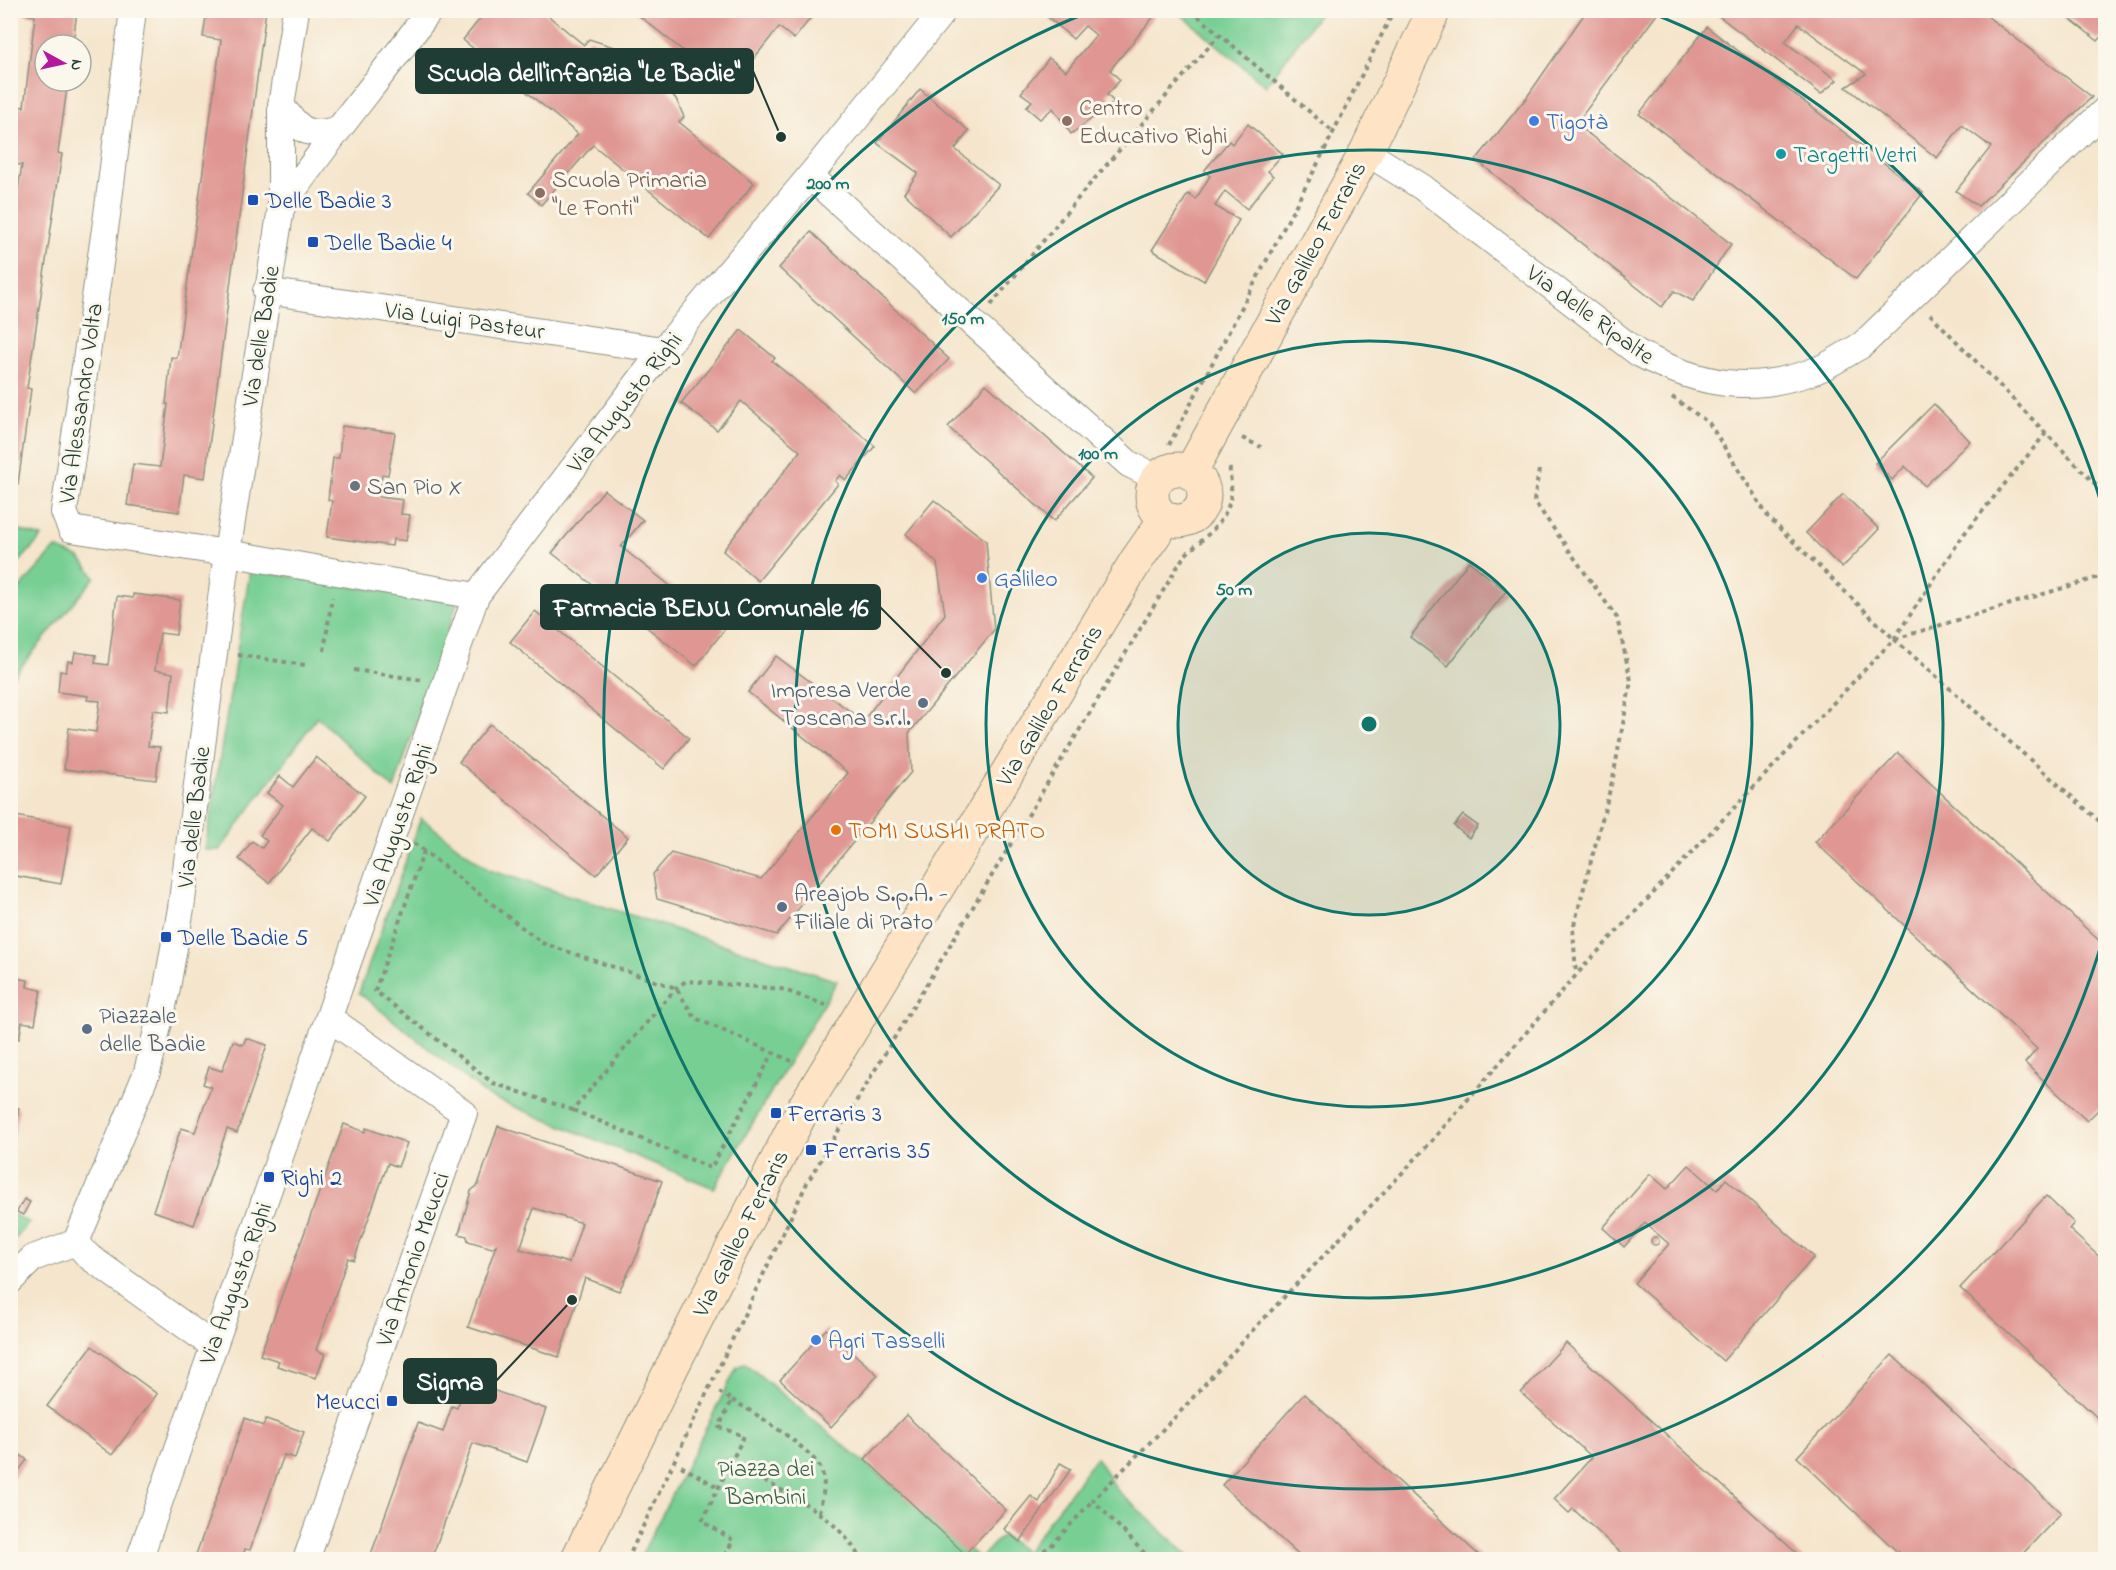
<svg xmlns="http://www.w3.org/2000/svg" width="2116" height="1570" viewBox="0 0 2116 1570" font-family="'Indie Flower',sans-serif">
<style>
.green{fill:#78cf94;stroke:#4c8664;stroke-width:1.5}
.building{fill:#e09793;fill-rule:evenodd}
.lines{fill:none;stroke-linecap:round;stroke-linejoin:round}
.street-casing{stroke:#8a9180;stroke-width:28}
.secondary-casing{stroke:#8a9180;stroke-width:35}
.path{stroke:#8a9180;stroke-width:4;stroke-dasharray:4.5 4.5;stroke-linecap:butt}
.street{stroke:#fff;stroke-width:26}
.secondary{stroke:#fee4c5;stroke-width:33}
.ring{fill:none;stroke:#0f766e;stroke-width:3}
.education-dot{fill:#8d6e63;stroke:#fbf7ec;stroke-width:2}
.shop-dot{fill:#3f7fe0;stroke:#fbf7ec;stroke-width:2}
.culture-dot{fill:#0f9aa8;stroke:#fbf7ec;stroke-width:2}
.transit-dot{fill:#1a4fb4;stroke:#fbf7ec;stroke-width:2}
.worship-dot{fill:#6b7280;stroke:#fbf7ec;stroke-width:2}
.service-dot{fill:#5c6f8a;stroke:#fbf7ec;stroke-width:2}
.food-dot{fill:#e8710a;stroke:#fbf7ec;stroke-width:2}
.labels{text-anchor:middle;stroke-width:6;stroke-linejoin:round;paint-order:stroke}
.education-label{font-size:24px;fill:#785e54;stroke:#fbf7ec;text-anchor:start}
.shop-label{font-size:24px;fill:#366cbe;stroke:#fbf7ec;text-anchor:start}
.culture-label{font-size:24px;fill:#0d838f;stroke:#fbf7ec;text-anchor:start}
.transit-label{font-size:24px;fill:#164399;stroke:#fbf7ec;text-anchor:start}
.street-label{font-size:24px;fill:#1f3d34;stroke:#fbf7ec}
.worship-label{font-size:24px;fill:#5b616d;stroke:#fbf7ec;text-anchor:start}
.service-label{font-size:24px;fill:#4e5e75;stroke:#fbf7ec;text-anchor:start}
.food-label{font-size:24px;fill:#c56008;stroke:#fbf7ec;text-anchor:start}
.park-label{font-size:24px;fill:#35624c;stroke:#fbf7ec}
.centre{fill:#0f766e;stroke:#fbf7ec;stroke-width:3}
.ring-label{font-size:18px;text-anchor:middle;font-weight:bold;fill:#0f766e;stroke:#fbf7ec;stroke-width:6;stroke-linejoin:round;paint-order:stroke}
.leader{fill:none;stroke:#1f3d34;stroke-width:2}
.callout-dot{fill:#1f3d34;stroke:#fbf7ec;stroke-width:2}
.callout{fill:#1f3d34;stroke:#1f3d34;stroke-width:2}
.callout-label{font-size:26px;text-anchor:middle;font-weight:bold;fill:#fff}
</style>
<rect width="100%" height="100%" fill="#fbf7ec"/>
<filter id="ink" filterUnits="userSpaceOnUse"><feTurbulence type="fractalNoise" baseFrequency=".0167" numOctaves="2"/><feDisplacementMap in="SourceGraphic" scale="12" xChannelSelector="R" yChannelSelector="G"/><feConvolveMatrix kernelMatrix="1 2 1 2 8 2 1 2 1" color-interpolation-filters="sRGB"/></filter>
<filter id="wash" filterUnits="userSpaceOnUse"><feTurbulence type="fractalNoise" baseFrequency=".008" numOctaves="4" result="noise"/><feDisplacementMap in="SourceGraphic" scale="24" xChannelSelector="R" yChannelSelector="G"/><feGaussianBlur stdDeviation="1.35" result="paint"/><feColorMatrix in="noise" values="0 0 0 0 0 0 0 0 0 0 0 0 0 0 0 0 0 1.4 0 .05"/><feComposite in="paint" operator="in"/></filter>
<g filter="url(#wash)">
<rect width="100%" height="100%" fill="#f5e5cc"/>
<g class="green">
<polygon points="1177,11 1321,11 1266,86"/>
<polygon points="11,528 42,537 11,571 10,528"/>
<polygon points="56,548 80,558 95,577 11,679 11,598"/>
<polygon points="250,570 457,603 394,789 317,717 220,850 205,850"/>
<polygon points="421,818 489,870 837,981 714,1188 488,1096 359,993"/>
<polygon points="11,1213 29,1223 11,1244"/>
<polygon points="745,1363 980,1559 1002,1535 1026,1552 1096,1457 1117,1490 1192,1559 639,1560 737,1367"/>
</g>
<g id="blocks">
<g class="building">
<polygon points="25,10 77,10 73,45 45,45 45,81 68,81 58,153 62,154 27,388 31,389 18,484 10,483 10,203 12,195 17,196 22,165 10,164 10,139 16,106 24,107 35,16 24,14"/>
<polygon points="207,10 266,10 205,478 184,475 179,512 127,505 133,464 160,467 168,404 166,404 171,357 177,358 221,40 203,37"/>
<polygon points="487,10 541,10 584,45 589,39 617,48 651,69 676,99 684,117 679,122 754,183 709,239 593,145 541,205 528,193 578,134 463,40"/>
<polygon points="632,10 817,10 794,39 779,27 730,88"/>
<polygon points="1040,10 1106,10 1113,15 1116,10 1159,10 1110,70 1120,80 1107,95 1114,102 1071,134 1053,108 1040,119 1026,107 1032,101 1021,93 1049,58 1066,71 1096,35 1085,26 1073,39"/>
<polygon points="1587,10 1660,10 1576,124 1731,244 1693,301 1674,291 1662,307 1476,160 1527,97"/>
<polygon points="1711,10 1979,10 2092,97 1978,206 1956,191 1991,147 1962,125 1937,158 1846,87 1866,74 1798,24 1785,42 1837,80 1821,94"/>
<polygon points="2059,10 2106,10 2106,32 2098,41"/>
<polygon points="1707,27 1923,193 1856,279 1639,114"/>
<polygon points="920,89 969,131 955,149 999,185 951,237 904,193 918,173 877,143"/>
<polygon points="1248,124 1283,154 1268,171 1273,176 1247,209 1225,191 1215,206 1239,220 1204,281 1152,250 1188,194 1196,199 1210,176 1204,171 1229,141 1232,144"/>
<polygon points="811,232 949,359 916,394 779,268"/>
<polygon points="741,330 775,358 772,361 875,446 846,480 840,475 835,481 838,484 758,581 723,551 800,451 741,401 717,430 681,403"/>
<polygon points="986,384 1092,478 1054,521 948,427"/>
<polygon points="1934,404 1970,441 1925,486 1905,466 1892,480 1875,463"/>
<polygon points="342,426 395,433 388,475 382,474 379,497 403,500 401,514 410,515 406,541 393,539 392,546 327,537 332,501 328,500 333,458 339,458"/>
<polygon points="604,490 643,520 621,547 725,629 696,666 552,553"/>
<polygon points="1843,494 1879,529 1842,568 1806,533"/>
<polygon points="934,500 986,541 994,630 909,733 911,772 777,935 657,899 653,874 671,853 761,879 848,773 748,692 776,656 863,721 945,614 937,563 906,534"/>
<polygon points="1469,561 1506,591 1448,666 1410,637"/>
<polygon points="133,594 180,600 176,635 160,633 155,670 173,673 169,712 153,710 148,746 160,747 156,780 64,769 69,728 96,732 100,701 87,700 88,696 58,692 60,671 66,672 68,661 73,662 75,652 96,655 95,663 108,665 117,596 133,598"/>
<polygon points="535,611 689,738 664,769 510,642"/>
<polygon points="490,724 628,837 596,875 459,762"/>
<polygon points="1898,753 2106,947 2106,1116 2099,1109 2087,1121 2025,1063 2037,1049 1815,842"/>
<polygon points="316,757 365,796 330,841 312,828 269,883 239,859 252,841 262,848 267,841 260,835 283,805 267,793 280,776 293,787"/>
<polygon points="10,815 71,826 61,884 10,875"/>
<polygon points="1463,815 1478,826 1469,838 1454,826"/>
<polygon points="10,977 28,980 27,987 41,990 35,1024 22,1022 19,1039 10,1037"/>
<polygon points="246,1038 267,1045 237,1133 227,1129 194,1225 153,1211 181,1128 195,1132 211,1087 203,1084 209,1067 222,1071 233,1041 243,1045"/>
<polygon points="10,1107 19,1108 13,1141 10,1141"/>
<polygon points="344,1124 365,1132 366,1128 407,1143 398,1167 388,1163 354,1260 348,1258 316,1350 325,1354 316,1378 277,1366 279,1361 260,1355"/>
<path d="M498,1126L662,1181L638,1253L619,1291L585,1278L559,1357L468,1327L496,1245L492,1248L468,1241L467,1236L459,1234L471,1191L478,1185ZM534,1208L582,1223L569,1263L520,1249Z"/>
<polygon points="1689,1165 1717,1190 1726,1179 1814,1257 1723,1361 1634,1283 1669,1244 1645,1223 1624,1247 1603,1228 1650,1174 1667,1189"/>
<polygon points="2046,1196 2074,1223 2069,1229 2106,1263 2106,1426 1960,1288"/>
<polygon points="24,1199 30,1202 23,1215 17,1212"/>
<circle cx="1655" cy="1241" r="4"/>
<polygon points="826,1329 878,1375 831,1427 780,1380"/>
<polygon points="1566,1343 1804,1560 1629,1560 1573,1509 1569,1513 1554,1499 1592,1457 1521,1393"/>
<polygon points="92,1346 157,1394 112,1455 47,1406"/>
<polygon points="1892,1355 2061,1513 2017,1560 1906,1560 1797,1457"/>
<polygon points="467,1381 546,1409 527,1462 473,1443 431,1560 369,1560 418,1423 443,1432 452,1406 457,1408"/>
<polygon points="1304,1394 1484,1560 1304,1560 1222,1485"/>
<polygon points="906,1415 1006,1510 965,1554 865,1459"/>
<polygon points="245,1418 263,1426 266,1419 304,1432 295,1458 284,1455 250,1550 245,1549 242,1560 194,1560"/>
<polygon points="10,1447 27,1460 10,1482"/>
<polygon points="1060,1463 1071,1469 1020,1542 1004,1529 1031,1496 1039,1502"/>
</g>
</g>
</g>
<g filter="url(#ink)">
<use href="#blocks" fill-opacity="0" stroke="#8a9180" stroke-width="1.5"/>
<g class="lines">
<defs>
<g id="street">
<polyline points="133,10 107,215 64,512 71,529 227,553 476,596"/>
<path d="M281,106C300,129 306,139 338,129"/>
<path d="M1366,152L1422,187L1638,353C1699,385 1750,395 1817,370C1832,364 1847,353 1862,345L2106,109"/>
<polyline points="810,176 944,10"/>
<path d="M281,208C327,140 381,78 430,10"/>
<polyline points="266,291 663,350"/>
<polyline points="76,1242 147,1072 166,993 181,908 227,553 281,208 281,106 296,10"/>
<polyline points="76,1242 88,1256 212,1345"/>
<polyline points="10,1281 33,1258 76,1242"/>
<polyline points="139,1560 476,596 663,350 810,176 1129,464 1159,479"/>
<polyline points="306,1560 464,1113 329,1018"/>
</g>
<g id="secondary">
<circle cx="1178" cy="495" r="26"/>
<polyline points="1190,473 1366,152 1434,10"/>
<polyline points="577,1560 672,1367 803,1109 1136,561 1166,518"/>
</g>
</defs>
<use href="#street" class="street-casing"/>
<use href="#secondary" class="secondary-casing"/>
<g class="path">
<polyline points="1191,10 1332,131"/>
<polyline points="991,305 1084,191 1219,35"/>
<polyline points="1930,314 2106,495"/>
<polyline points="1672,397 1709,423 1769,518 1894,639"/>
<polyline points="1242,438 1261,447"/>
<polyline points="1169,445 1317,165 1394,10"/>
<polyline points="1539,470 1534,501 1617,618 1631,681 1613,778 1573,929 1576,974"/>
<polyline points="1894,639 1964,534 2046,433"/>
<polyline points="1895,639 2106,575"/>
<polyline points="324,651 332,597"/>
<polyline points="238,655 305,665"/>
<polyline points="354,670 422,680"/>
<polyline points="414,843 542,943 676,988 695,1018 794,1062"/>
<polyline points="424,851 375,991 493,1083 573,1110 676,988 686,981 781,989 826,1005"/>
<polyline points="573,1110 711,1168 773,1053"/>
<polyline points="719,1392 732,1400 719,1427 744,1436 702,1521 733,1540 723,1560"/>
<path d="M732,1400C752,1411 814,1450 821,1470C827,1483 822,1498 819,1512"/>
<path d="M732,1464C779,1491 834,1509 861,1560"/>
<polyline points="681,1466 719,1488"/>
<path d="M627,1560L807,1183L1184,556C1203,538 1229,522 1231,493C1232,483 1229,474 1230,464"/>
<polyline points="1028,1560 1051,1546 1093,1500"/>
<polyline points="1151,1560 1093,1500 1181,1411 1250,1333 1422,1152 1585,965 1894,639 2106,827"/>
</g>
<use href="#street" class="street"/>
<use href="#secondary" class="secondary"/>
</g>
</g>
<circle cx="1369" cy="724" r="191" fill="#0f766e" fill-opacity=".12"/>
<g class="ring">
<circle cx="1369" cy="724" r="191"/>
<circle cx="1369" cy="724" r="383"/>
<circle cx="1369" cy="724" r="574"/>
<path d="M2104 935A765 765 0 1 1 1089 12M1649 12A765 765 0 0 1 2104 513"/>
</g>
<g class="education-dot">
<circle cx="1067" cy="121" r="6"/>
<circle cx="540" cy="193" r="6"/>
</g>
<g class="shop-dot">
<circle cx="1534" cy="121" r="6"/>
<circle cx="982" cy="578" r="6"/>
<circle cx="816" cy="1340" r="6"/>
</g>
<circle class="culture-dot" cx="1781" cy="154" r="6"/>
<g class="transit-dot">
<rect x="247" y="194" width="12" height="12" rx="3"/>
<rect x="307" y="236" width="12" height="12" rx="3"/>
<rect x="160" y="931" width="12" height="12" rx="3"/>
<rect x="770" y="1107" width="12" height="12" rx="3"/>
<rect x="805" y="1144" width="12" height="12" rx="3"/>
<rect x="263" y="1171" width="12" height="12" rx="3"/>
<rect x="386" y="1395" width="12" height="12" rx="3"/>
</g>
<circle class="worship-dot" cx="355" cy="486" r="6"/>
<g class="service-dot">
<circle cx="923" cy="703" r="6"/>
<circle cx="782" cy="907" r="6"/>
<circle cx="87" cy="1029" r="6"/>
</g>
<circle class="food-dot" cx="836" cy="830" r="6"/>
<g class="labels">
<g class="education-label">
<text x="1079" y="115">Centro<tspan x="1079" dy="28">Educativo Righi</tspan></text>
<text x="552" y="187">Scuola Primaria<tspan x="552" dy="28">"Le Fonti"</tspan></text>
</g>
<g class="shop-label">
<text x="1546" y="129">Tigotà</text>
<text x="994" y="586">Galileo</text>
<text x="828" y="1348">Agri Tasselli</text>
</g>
<g class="culture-label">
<text x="1793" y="162">Targetti Vetri</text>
</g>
<g class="transit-label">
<text x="265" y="208">Delle Badie 3</text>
<text x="325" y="250">Delle Badie 4</text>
<text x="178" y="945">Delle Badie 5</text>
<text x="788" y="1121">Ferraris 3</text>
<text x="823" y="1158">Ferraris 35</text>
<text x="281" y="1185">Righi 2</text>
<text x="380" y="1409" text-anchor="end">Meucci</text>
</g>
<g class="street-label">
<text transform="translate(1315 243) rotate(-61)" y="8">Via Galileo Ferraris</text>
<text transform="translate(1591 314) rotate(36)" y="8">Via delle Ripalte</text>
<text transform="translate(465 320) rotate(8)" y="8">Via Luigi Pasteur</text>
<text transform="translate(260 336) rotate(-81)" y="8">Via delle Badie</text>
<text transform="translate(624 402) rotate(-52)" y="8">Via Augusto Righi</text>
<text transform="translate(80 403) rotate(-82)" y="8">Via Alessandro Volta</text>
<text transform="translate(1049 705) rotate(-59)" y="8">Via Galileo Ferraris</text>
<text transform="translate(193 817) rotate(-83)" y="8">Via delle Badie</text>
<text transform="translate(397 825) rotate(-71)" y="8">Via Augusto Righi</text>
<text transform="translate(740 1233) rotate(-63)" y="8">Via Galileo Ferraris</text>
<text transform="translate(412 1259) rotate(-71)" y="8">Via Antonio Meucci</text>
<text transform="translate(235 1283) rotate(-70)" y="8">Via Augusto Righi</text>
</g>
<g class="worship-label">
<text x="367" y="494">San Pio X</text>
</g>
<g class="service-label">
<text x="911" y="697" text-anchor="end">Impresa Verde<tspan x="911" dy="28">Toscana s.r.l.</tspan></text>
<text x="794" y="901">Areajob S.p.A. -<tspan x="794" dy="28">Filiale di Prato</tspan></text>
<text x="99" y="1023">Piazzale<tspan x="99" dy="28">delle Badie</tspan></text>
</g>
<g class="food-label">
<text x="848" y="838">TOMI SUSHI PRATO</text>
</g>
<g class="park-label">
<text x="766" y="1476">Piazza dei<tspan x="766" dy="28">Bambini</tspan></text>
</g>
</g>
<circle cx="1369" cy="724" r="9" class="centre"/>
<g class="ring-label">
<text x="828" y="189">200 m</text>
<text x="963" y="324">150 m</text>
<text x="1098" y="459">100 m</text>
<text x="1234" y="595">50 m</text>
</g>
<path class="leader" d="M781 137L753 71M946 673L880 607M572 1300L496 1381"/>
<g class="callout-dot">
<circle cx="781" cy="137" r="6"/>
<circle cx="946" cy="673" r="6"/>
<circle cx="572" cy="1300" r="6"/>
</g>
<g class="callout">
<rect x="416" y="49" width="337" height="44" rx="6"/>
<rect x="541" y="585" width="339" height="44" rx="6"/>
<rect x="404" y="1359" width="92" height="44" rx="6"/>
</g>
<g class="callout-label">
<text x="584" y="81">Scuola dell'infanzia "Le Badie"</text>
<text x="711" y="616">Farmacia BENU Comunale 16</text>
<text x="450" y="1390">Sigma</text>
</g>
<rect width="2116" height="1570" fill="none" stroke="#fbf7ec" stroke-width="36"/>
<g transform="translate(63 63) rotate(98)"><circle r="28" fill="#fbf7ec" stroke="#a3ada2" stroke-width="1.5"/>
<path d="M0-4.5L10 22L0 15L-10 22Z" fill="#b5179e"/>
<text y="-9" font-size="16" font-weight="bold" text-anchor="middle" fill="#1f3d34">N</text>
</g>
</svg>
